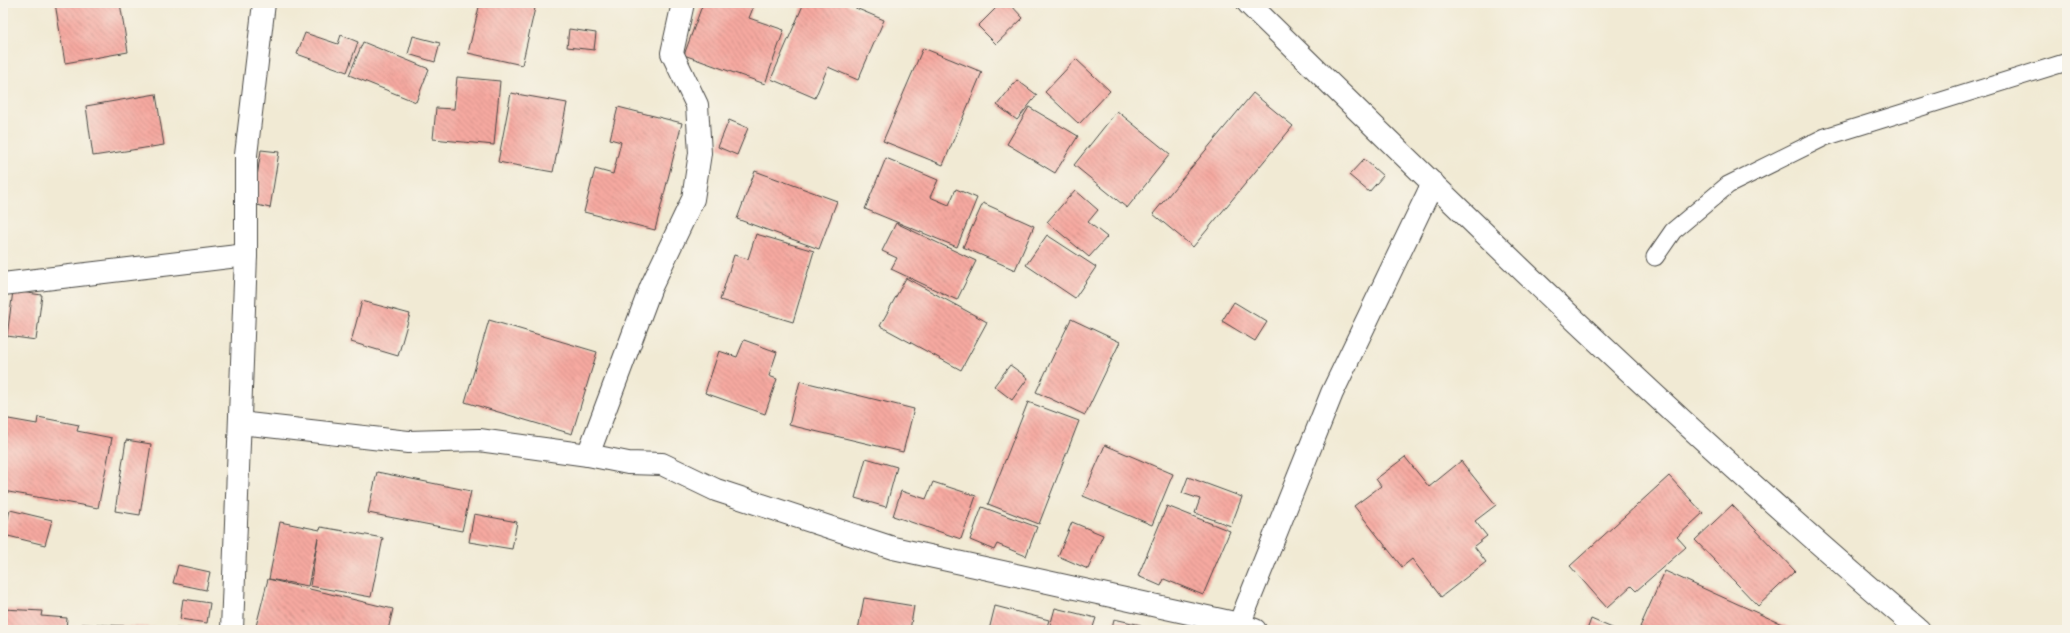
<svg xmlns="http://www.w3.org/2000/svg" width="2070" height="633" viewBox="0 0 2070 633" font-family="'Libre Bodoni',serif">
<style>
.building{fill:url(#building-back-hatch)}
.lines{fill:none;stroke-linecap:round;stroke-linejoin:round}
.service-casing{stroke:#494844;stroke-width:19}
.minor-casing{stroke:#494844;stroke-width:24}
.tertiary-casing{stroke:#494844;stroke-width:24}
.service{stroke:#fff;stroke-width:17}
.minor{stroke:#fff;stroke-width:22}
.tertiary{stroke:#fff;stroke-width:22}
</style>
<defs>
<pattern id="building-back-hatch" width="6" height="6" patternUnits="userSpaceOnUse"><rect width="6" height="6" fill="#f6a9a0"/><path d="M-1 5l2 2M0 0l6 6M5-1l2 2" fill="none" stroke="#c78a83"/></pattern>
</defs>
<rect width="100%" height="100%" fill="#f7f3e8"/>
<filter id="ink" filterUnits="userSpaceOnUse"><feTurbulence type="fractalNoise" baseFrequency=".025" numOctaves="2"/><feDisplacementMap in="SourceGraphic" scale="8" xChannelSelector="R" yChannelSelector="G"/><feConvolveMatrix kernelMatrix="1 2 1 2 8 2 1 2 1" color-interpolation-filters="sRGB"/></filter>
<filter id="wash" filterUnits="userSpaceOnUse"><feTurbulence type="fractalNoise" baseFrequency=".012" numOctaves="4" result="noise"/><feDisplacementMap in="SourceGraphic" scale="16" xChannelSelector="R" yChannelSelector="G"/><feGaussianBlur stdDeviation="0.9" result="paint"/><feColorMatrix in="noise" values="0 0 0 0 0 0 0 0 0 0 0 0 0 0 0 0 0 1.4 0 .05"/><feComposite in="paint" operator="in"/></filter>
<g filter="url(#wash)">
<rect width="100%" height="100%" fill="#f1ead4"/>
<g id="blocks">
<g class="building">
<polygon points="55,3 120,3 128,52 65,63"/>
<polygon points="480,3 514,3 535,8 522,65 468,53"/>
<polygon points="703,3 710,3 718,6 720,3 740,3 753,8 749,18 784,30 765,84 684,55"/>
<polygon points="804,3 844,3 884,20 858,80 828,67 815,98 771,79"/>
<polygon points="1001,3 1009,3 1023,18 996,44 978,26"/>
<polygon points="569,29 596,33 594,50 567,47"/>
<polygon points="305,33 338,44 341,35 358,42 347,72 297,54"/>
<polygon points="413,36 440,43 435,62 408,54"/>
<polygon points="363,42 429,69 416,102 349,75"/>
<polygon points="923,48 982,72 943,165 883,141"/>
<polygon points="1076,59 1110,91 1079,124 1045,92"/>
<polygon points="457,77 500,81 494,145 433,139 436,108 454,109"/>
<polygon points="1017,80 1037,95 1017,120 997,105"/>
<polygon points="511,93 567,103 553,172 498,162"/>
<polygon points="1253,93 1293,126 1193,247 1153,214"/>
<polygon points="156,94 164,145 93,156 86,106"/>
<polygon points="618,107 682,123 655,230 584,212 595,169 613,174 621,142 610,139"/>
<polygon points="1029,107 1078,136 1055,173 1007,144"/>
<polygon points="1117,111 1170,154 1127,208 1074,165"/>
<polygon points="729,120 748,128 737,155 718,147"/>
<polygon points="261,150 279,152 270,208 253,204"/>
<polygon points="886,158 938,180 930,197 949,205 956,189 977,198 957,247 865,209"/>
<polygon points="1364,159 1383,176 1369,192 1349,175"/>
<polygon points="755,171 837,201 819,249 737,219"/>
<polygon points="1075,190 1098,210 1088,222 1107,237 1089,257 1047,222"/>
<polygon points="983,203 1034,226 1015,270 963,247"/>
<polygon points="896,223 976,261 957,300 891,269 897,258 882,251"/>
<polygon points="756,234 814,251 793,322 720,300 734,255 748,259"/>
<polygon points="1047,235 1096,267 1075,298 1026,265"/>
<polygon points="906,278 987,322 961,370 880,326"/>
<polygon points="13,291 42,295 36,340 7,336"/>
<polygon points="362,301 410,314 398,356 351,342"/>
<polygon points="1234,302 1267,322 1255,341 1222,321"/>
<polygon points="1071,319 1120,342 1085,415 1036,392"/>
<polygon points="489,320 597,352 572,434 465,402"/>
<polygon points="744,340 777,352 769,376 777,379 765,414 705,393 719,351 737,357"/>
<polygon points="1010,365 1028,378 1012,400 994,386"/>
<polygon points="800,381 914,409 903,452 789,425"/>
<polygon points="1028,402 1079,421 1039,524 988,504"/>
<polygon points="38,417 79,425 77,431 112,438 98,508 3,491 3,418 37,424"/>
<polygon points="126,440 151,444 140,515 115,511"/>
<polygon points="1105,445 1173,474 1152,525 1083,496"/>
<polygon points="1405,457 1429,487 1461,461 1496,505 1475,521 1487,536 1474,546 1486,562 1441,597 1412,559 1402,567 1354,506 1381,486 1376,479"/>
<polygon points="866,458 897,467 886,507 855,498"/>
<polygon points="377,472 471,491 462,531 368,513"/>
<polygon points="1669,476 1703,513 1677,537 1686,547 1636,591 1631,586 1607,608 1570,566"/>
<polygon points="1188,477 1242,497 1231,526 1195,513 1200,499 1182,493"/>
<polygon points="933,482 976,496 961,539 893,516 901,491 926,499"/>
<polygon points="1732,505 1795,571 1758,606 1695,540"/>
<polygon points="1167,506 1230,531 1203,595 1164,579 1161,586 1138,576"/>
<polygon points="982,507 1037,527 1026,556 997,544 994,550 970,540"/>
<polygon points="10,510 52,520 45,545 4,535"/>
<polygon points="474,514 517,522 512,549 469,542"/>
<polygon points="280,522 320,530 321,527 383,538 371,597 310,586 318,538 308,586 269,579"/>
<polygon points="1072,522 1103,535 1088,569 1058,556"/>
<polygon points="178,565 210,572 206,590 173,583"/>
<polygon points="1665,571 1795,630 1646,630 1640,627"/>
<polygon points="268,579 393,609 388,630 255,630"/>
<polygon points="864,598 914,606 910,630 858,630"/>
<polygon points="183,599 210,603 207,623 180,619"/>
<polygon points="995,606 1049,620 1046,630 989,630"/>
<polygon points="1055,608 1096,618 1092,630 1049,630"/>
<polygon points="3,609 42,611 41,616 67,618 66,630 3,630"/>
<polygon points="1114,619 1141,625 1140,630 1112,630"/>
<polygon points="1591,619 1617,630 1587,630"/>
<polygon points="82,624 195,629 195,630 82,630"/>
</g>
</g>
</g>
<g filter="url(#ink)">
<use href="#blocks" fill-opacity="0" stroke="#494844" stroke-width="1"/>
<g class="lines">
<defs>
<polyline id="service" points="1655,257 1673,231 1728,185 1825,137 2067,62"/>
<g id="minor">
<polyline points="3,284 246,255"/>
<polyline points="240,423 408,442 479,440 588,455 628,463 662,464 716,490 893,548 1239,624 1255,630"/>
<polyline points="588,455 651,287 693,199 700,153 697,105 672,53 683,3"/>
<polyline points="232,630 246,255 246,155 264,3"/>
<polyline points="1237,630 1332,393 1433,183"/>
</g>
<path id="tertiary" d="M1248,3C1466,217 1685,432 1919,630"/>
</defs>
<use href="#service" class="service-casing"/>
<use href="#minor" class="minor-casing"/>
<use href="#tertiary" class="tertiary-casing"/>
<use href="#service" class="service"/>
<use href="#minor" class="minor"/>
<use href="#tertiary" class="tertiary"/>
</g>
</g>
<rect width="2070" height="633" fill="none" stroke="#f7f3e8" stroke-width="16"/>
</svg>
